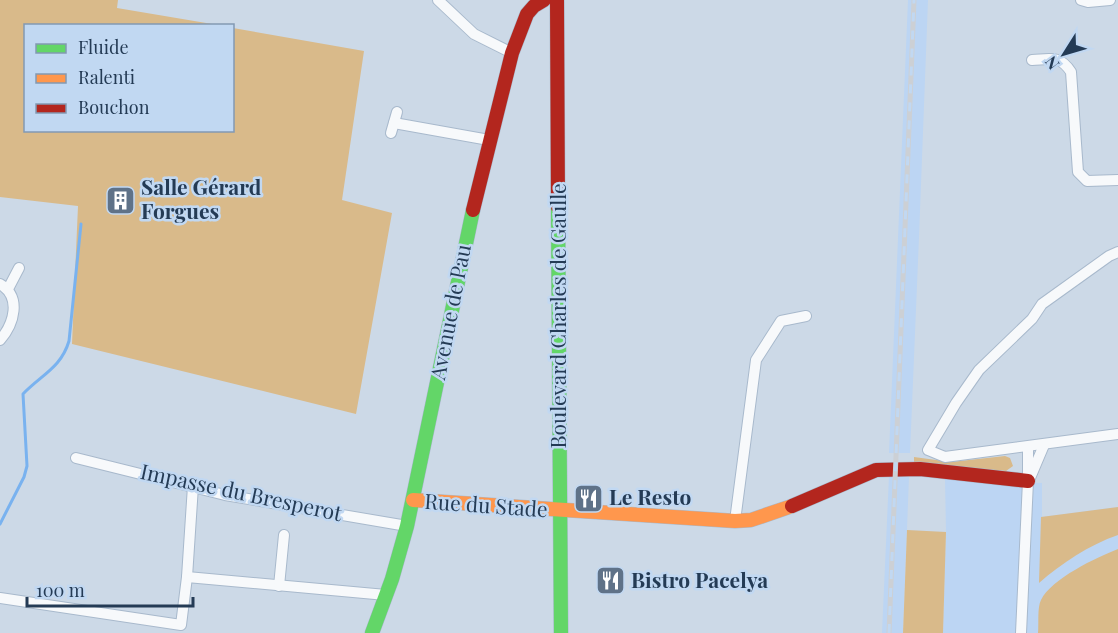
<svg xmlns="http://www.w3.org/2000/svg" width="1118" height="633" viewBox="0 0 1118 633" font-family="'Playfair Display',serif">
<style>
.built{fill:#bcd5f3}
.green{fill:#d9ba8a}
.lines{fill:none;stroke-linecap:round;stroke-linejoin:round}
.stream{stroke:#79b2ef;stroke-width:3}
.street-casing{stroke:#a8b9cc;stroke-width:12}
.fast-casing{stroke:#a8b9cc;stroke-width:15}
.slow-casing{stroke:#a8b9cc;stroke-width:15}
.jam-casing{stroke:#a8b9cc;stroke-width:15}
.street{stroke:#f7f9fb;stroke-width:10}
.fast{stroke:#63d668;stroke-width:14}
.slow{stroke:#ff974d;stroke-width:14}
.jam{stroke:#b3261e;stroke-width:14}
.rail-casing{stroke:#ccd0d5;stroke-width:5}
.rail{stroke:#c1d8f2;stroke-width:3;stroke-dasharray:9;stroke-linecap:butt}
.labels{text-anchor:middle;stroke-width:5;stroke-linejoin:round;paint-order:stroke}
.poi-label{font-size:21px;font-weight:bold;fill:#243b55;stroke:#c1d8f2;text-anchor:start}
.street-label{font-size:21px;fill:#243b55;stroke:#c1d8f2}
</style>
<rect width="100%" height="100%" fill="#ccd9e7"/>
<g class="built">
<polygon points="908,0 928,0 919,237 910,453 889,453"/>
<polygon points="889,476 909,477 903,633 882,633"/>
<polygon points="945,479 1042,483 1042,517 1118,507 1118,633 943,633 946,532"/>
</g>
<g class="green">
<polygon points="0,0 118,0 117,8 218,25 26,26 26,130 232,130 233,28 364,51 342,200 392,213 356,414 72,344 78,206 0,197"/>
<polygon points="1005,456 1010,458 1013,466 1006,471 914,463 914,457 951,462"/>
<path d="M1118,507V535C1089,545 1062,563 1039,583L1041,517Z"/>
<polygon points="907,530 946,532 943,633 903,633"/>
<path d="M1118,549V633H1038C1039,624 1037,608 1041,600C1051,579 1097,557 1118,549Z"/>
</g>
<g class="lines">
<path class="stream" d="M0,524L24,477L27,466L23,394C41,375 61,368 69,341L81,224"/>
<defs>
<g id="street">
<polyline points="438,0 474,34 512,53"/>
<polyline points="1081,0 1088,2 1110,0"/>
<path d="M1032,60C1051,59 1060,55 1071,72L1078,172L1087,181L1118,180"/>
<polyline points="394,123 489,140"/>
<polyline points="391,133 397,112"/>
<polyline points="1118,252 1109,256 1042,304 1032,319 979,370 956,403 928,450 945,457 1118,434"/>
<path d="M0,284C22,297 14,324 0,340"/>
<polyline points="8,289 19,268"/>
<polyline points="76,458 225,495 407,526"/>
<polyline points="1030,478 1044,445"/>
<polyline points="735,521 756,360 781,321 806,316"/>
<polyline points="187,577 386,595"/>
<polyline points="279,586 284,535"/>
<polyline points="0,598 181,625 187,577 193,486"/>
<polyline points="1021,633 1028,481 1028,447"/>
</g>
<g id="fast">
<polyline points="558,207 561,633"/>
<polyline points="372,633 392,579 407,526 473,210"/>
</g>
<polyline id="slow" points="413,500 735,521 751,520 792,506"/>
<g id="jam">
<polyline points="557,0 558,207"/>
<polyline points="473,210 512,53 527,14 534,6 544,0"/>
<polyline points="792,506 876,470 920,469 1028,481"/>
</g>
</defs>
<use href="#street" class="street-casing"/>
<use href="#fast" class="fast-casing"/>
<use href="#slow" class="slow-casing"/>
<use href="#jam" class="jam-casing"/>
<use href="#street" class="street"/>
<use href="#fast" class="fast"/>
<use href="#slow" class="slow"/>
<use href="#jam" class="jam"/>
<defs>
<polyline id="rail" points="889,633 914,0"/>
</defs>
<use href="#rail" class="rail-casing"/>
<use href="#rail" class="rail"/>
</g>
<defs>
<symbol id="building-square" viewBox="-11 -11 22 22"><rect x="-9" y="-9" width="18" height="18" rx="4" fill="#5f7288" stroke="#c1d8f2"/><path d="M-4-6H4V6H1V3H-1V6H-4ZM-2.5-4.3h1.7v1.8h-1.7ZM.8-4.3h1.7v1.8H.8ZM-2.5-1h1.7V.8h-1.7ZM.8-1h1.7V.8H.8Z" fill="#fff"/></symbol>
<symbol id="restaurant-square" viewBox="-11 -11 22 22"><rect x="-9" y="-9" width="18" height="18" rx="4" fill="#5f7288" stroke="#c1d8f2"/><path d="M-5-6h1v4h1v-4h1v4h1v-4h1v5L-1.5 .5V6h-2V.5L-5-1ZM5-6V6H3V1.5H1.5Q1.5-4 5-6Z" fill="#fff"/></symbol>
</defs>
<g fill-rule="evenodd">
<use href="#building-square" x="104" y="184" width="33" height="33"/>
<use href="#restaurant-square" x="572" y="482" width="33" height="33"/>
<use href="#restaurant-square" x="594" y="564" width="33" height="33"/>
</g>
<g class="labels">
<g class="poi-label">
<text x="141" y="195">Salle Gérard<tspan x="141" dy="24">Forgues</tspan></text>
<text x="609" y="505">Le Resto</text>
<text x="631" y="588">Bistro Pacelya</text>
</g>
<g class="street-label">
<text transform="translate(451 312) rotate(-79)" y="7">Avenue de Pau</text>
<text transform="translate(559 316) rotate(-90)" y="7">Boulevard Charles de Gaulle</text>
<text transform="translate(241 493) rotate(12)" y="7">Impasse du Bresperot</text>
<text transform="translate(486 506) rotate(4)" y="7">Rue du Stade</text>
</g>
</g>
<rect x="24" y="24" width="210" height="108" fill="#c1d8f2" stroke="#8299b3" stroke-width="1.5"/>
<rect x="36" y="44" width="30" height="9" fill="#63d668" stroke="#8299b3" stroke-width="1.5"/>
<text x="78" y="54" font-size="18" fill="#243b55">Fluide</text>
<rect x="36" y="74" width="30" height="9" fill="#ff974d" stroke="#8299b3" stroke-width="1.5"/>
<text x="78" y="84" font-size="18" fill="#243b55">Ralenti</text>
<rect x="36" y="104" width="30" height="9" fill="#b3261e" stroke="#8299b3" stroke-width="1.5"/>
<text x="78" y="114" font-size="18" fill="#243b55">Bouchon</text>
<g transform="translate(1064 54) rotate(233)" stroke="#c1d8f2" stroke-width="4.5" paint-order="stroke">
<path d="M0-4.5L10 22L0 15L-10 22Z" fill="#243b55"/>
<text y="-9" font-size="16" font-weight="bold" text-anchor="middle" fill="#243b55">N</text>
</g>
<path d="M27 597v9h166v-9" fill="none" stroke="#243b55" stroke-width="3"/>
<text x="36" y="597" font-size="18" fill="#243b55" stroke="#c1d8f2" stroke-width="4.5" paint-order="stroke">100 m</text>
</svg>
